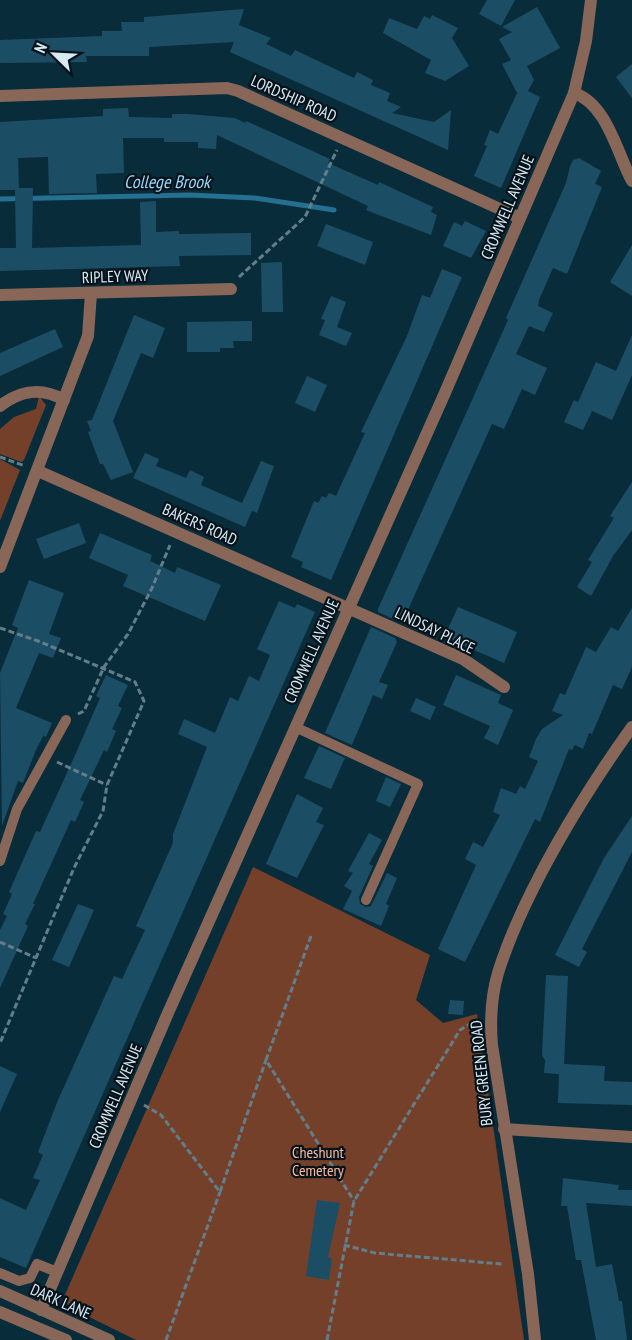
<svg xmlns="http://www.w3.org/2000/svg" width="632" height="1340" viewBox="0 0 632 1340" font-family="'PT Sans Narrow',sans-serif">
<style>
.green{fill:#74402a}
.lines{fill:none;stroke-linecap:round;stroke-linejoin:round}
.stream{stroke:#257091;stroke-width:5}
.building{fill:#1b4e65}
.path{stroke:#637e8b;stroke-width:3;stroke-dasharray:6 3;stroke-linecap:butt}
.lane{stroke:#896758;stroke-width:10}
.street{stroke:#896758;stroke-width:12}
.labels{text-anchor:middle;stroke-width:4.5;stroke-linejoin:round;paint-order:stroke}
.street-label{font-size:16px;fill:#d7e9f3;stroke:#051219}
.park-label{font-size:16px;fill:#fab99e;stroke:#051219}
.water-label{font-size:18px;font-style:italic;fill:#94d9fb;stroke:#051219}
</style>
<rect width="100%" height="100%" fill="#092c3b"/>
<g class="green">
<polygon points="39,396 46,405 24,460 21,462 0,454 0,429 14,417 36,409"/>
<polygon points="0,459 20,470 0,521"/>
<polygon points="253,867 430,955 416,1000 443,1023 477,1014 524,1340 136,1340 69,1307 64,1297"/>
</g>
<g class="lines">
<polyline class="stream" points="0,199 190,195 255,198 334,210"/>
</g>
<g class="building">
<polygon points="487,0 515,0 501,26 479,14"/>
<polygon points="537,7 560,48 527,66 534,80 528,91 540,97 501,188 474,176 487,146 484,145 490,130 498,134 517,93 502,64 511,60 499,39 512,32 502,27"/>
<polygon points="244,9 239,25 271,38 266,44 291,56 295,50 354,78 357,72 373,80 371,85 390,93 387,101 401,107 392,113 434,122 451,110 448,150 230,52 234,42 149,47 149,56 86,56 87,62 0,63 0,40 102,36 102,31 122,31 121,22 144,22 144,17"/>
<polygon points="432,15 458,28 452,38 469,66 445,81 425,73 431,60 383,33 389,18 417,29 424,16 430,19"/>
<polygon points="632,64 632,98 616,77"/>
<polygon points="128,108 129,117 172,118 172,114 188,114 235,118 245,123 246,121 330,159 328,163 378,185 379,182 433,207 431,212 437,215 431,235 366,210 368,206 217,135 216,149 198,148 198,142 164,142 164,138 123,138 124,173 96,174 97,193 49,194 48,157 18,158 19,188 33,188 32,248 141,245 140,202 156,201 156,232 179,231 179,234 251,233 251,255 179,256 180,266 0,271 0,248 16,248 15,190 0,190 0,122 103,116 103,109"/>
<polygon points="579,158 601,171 595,184 602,187 567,274 553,268 539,300 538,306 553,313 544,332 529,326 516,354 547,368 535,395 522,389 504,429 492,424 402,623 378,612 378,609 508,320 506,318 566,183 570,166 573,160"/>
<polygon points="465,221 486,231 471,258 443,246 454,222 462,226"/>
<polygon points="326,224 373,242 365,265 317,246"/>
<polygon points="632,245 632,296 610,282"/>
<polygon points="282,262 283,312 262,312 261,263"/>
<polygon points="442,269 462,277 331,580 301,567 303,562 291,557 314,501 318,503 322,496 326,498 329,493 336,496 365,433 361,432 407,336 422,295 430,298"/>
<polygon points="331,296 346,302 337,327 352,333 346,346 319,335 325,320 321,319"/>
<polygon points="134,315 165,328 153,358 141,353 113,421 133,472 111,480 103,464 100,464 88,432 91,431 87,421 92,420"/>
<polygon points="252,321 252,341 233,341 234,348 220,348 220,352 187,352 187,322"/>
<polygon points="55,329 63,347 0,376 0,353"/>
<polygon points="632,335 632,375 612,420 592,411 583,430 564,422 574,400 578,402 596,362 616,371"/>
<polygon points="307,376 327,385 315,412 295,403"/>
<polygon points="145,453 159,459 156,466 186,478 190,470 204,477 201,485 242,503 261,461 274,466 257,513 252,511 245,527 133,478"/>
<polygon points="632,482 632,530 613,556 591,596 577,587 592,562 588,560 614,518 610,516"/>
<polygon points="79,523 86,543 44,559 36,539"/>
<polygon points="100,533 152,555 150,561 175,573 177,567 221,585 205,621 123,586 128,575 89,558"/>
<polygon points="29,580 64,593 49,634 61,638 53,658 39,653 16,708 52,723 46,737 43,736 36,750 23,783 18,781 2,826 0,673 18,628 12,625"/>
<polygon points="279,601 295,608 297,604 315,612 26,1268 0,1257 0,1198 26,1210 40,1180 33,1178 43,1155 38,1152 58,1100 114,976 122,979 145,930 136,926 173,843 173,834 207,747 178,734 184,719 215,733 230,697 238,701 249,676 259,681 270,655 257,649"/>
<polygon points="458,607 517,632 504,663 444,637"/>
<polygon points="632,608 632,667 622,689 613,685 592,734 589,733 583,749 575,745 572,750 569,749 540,822 535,819 465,962 438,949 476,865 465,859 473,842 483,847 500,815 493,812 501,788 516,794 520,786 525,789 538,761 529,757 536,739 542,729 563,715 552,711 560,693 565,695 586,647 596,652 611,627 618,631"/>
<polygon points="371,627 395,638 397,642 379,682 388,685 382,699 373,695 352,745 325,733"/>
<polygon points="106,675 128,685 118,706 122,708 112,729 116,731 107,752 104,750 80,800 84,802 75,822 71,820 33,904 35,904 25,924 28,926 0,988 0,930 7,916 3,914 12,894 9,892 36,831 40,832 72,762 100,698 96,696"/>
<polygon points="456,675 501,695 498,703 513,710 498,745 484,738 490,726 443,705"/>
<polygon points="416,698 436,707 430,720 410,711"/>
<polygon points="319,746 345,758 331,789 304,778"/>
<polygon points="386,777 401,784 390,807 376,801"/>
<polygon points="297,794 323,808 316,822 324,825 297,878 266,864"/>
<polygon points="632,816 632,852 582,949 587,952 579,967 555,955 604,858"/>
<polygon points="369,833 382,840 369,864 373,866 359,897 360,904 366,907 371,906 387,873 397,878 386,904 389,906 381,926 343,909 352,891 344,886 353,873 348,871"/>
<polygon points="78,904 94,910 69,967 52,960"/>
<polygon points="546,975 568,976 564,1064 605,1066 604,1081 632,1082 632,1105 558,1103 559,1074 544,1073 545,1060 542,1055"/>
<polygon points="450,1000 464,1001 463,1015 448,1014"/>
<polygon points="0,1066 17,1074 0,1112"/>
<polygon points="563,1178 619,1185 618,1190 632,1190 632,1206 586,1203 596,1267 612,1264 619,1301 622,1301 627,1340 596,1340 581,1260 576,1260 567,1206 561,1206"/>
<polygon points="317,1200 340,1203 328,1257 332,1258 329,1280 306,1276"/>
</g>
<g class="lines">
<g class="path">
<polyline points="239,277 305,217 337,150"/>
<polyline points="0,457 25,466"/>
<polyline points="0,628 38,641 135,682 144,701 107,785 103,811 74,868 0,1043"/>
<polyline points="78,714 84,711 104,667 128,634 152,588 170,545"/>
<polyline points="57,762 107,785"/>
<polyline points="311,936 266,1060 354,1201"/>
<polyline points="0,942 36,958"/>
<polyline points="144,1105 161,1115 220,1192 266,1060"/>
<polyline points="344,1245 375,1253 502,1264"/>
<polyline points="166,1340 220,1192"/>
<polyline points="327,1340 354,1201 460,1030 476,1020"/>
</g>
<g class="lane">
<polyline points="295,727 418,784 366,900"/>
<polyline points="0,861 17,809 66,720"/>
<polyline points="0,1273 19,1281 30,1278 37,1264 57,1272"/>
</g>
<g class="street">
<path d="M574,93C607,104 617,153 632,181"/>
<polyline points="0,96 227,88 238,91 520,218"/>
<polyline points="0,295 231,289"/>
<path d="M0,406C21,390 41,387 64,400"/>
<polyline points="38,471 463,659 504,687"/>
<polyline points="0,567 88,336 91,293"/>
<polyline points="504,1129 632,1137"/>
<polyline points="0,1291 109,1340"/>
<polyline points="41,1310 168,1013 444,395 574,93 586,41 591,0"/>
<polyline points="0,1312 66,1340"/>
<path d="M535,1340L528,1274L492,1045C490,1021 491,997 498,973C523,893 583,795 632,727"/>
</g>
</g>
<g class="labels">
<g class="street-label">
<text transform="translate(294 98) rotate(24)" y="6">LORDSHIP ROAD</text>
<text transform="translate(507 207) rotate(-67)" y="6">CROMWELL AVENUE</text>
<text transform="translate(115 276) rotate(-2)" y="6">RIPLEY WAY</text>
<text transform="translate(200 524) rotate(24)" y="6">BAKERS ROAD</text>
<text transform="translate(435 630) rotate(26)" y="6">LINDSAY PLACE</text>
<text transform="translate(311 651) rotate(-66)" y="6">CROMWELL AVENUE</text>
<text transform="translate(481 1073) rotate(-96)" y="6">BURY GREEN ROAD</text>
<text transform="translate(115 1096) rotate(-67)" y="6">CROMWELL AVENUE</text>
<text transform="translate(61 1301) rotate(24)" y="6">DARK LANE</text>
</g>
<g class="park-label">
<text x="318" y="1158">Cheshunt<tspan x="318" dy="18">Cemetery</tspan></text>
</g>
<g class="water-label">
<text x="167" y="188">College Brook</text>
</g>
</g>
<g transform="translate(54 54) rotate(294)" stroke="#051219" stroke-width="4.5" paint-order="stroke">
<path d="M0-4.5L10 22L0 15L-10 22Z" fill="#d7e9f3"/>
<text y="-9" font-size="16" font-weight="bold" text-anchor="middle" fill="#d7e9f3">N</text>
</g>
</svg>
